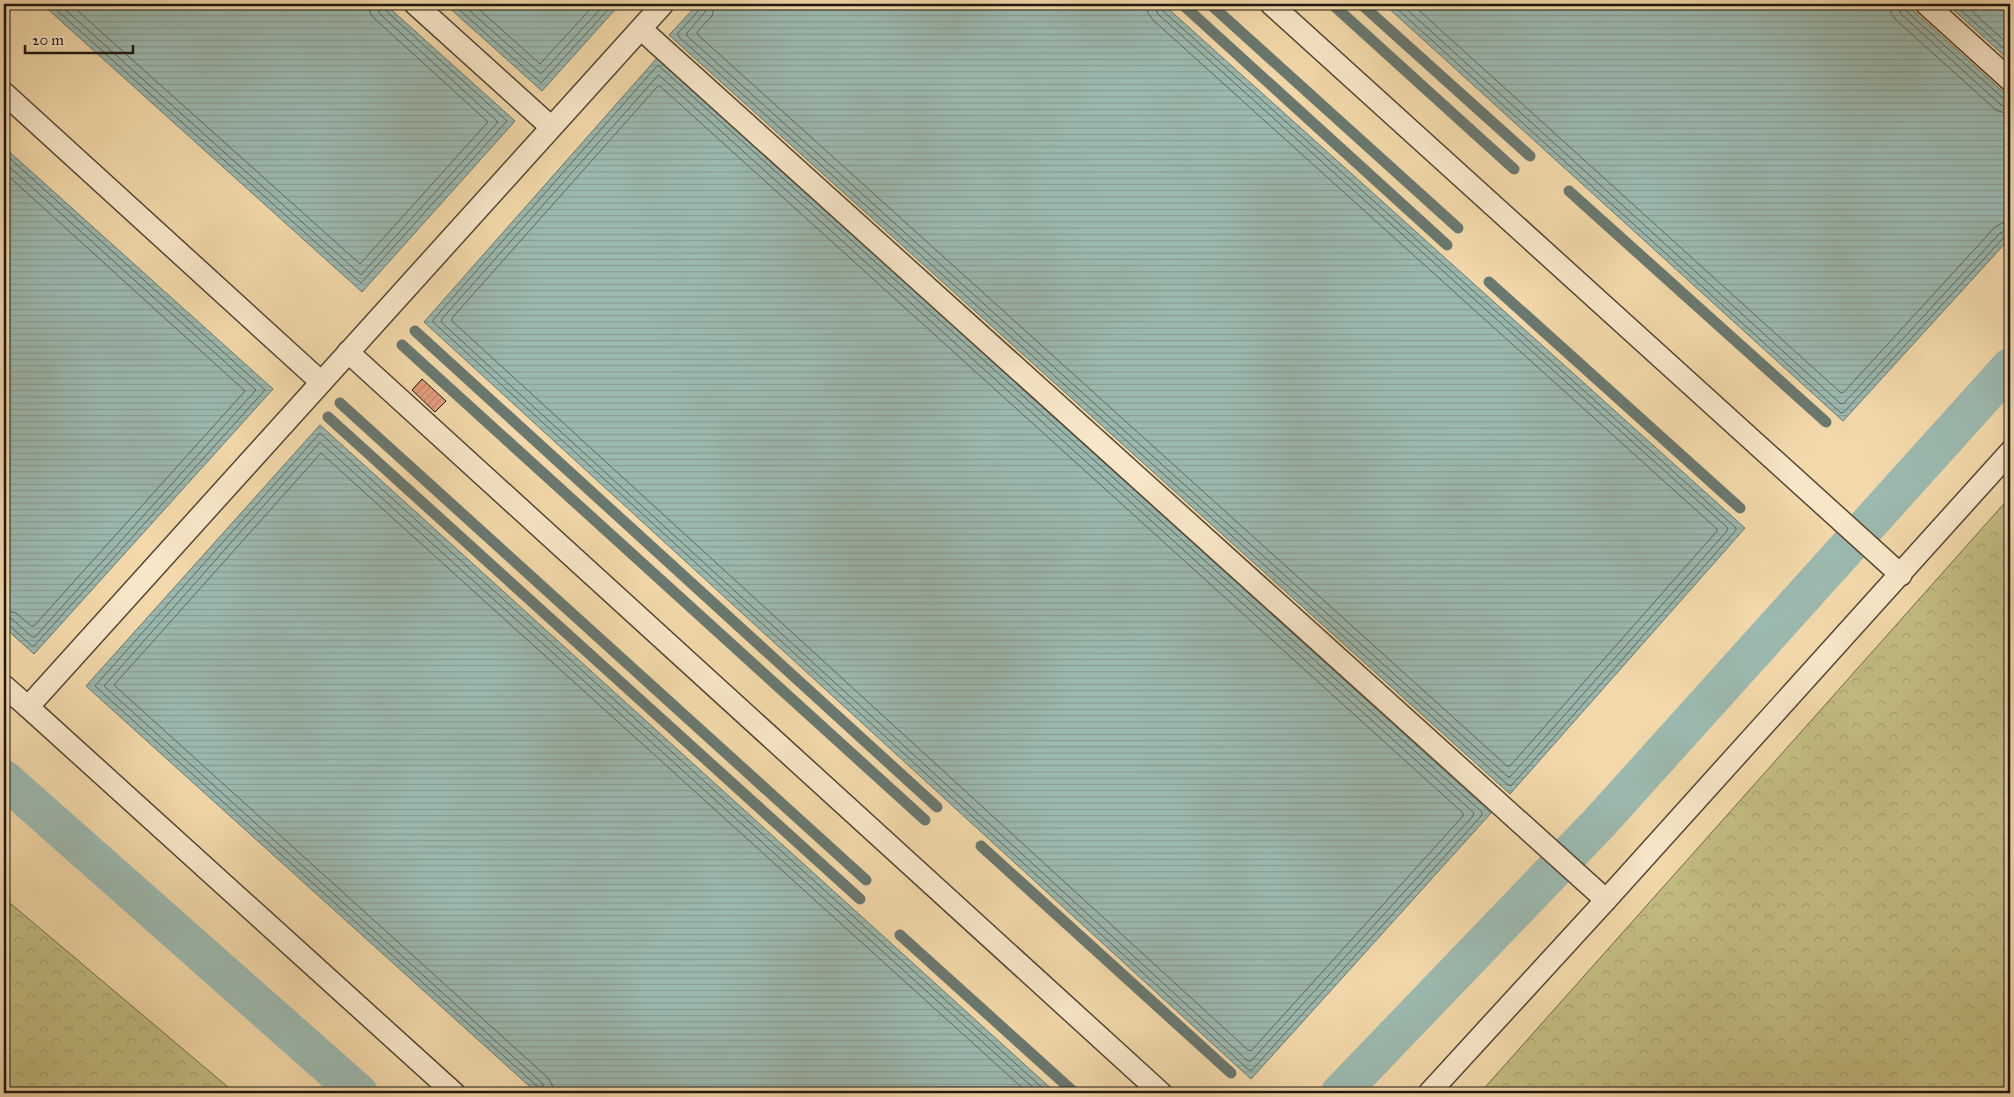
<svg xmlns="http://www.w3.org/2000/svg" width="2014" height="1097" viewBox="0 0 2014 1097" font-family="'IM FELL Great Primer',serif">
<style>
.forest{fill:url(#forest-crowns);stroke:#706a48}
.water{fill:url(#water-rules);stroke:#6a786f}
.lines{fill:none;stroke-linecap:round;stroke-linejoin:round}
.shore{stroke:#5e685e;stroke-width:1}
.stream{stroke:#6a786f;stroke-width:11}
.canal{stroke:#9cb9af;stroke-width:38}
.building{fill:url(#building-hatch);stroke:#1f170e}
.service-casing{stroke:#544735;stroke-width:24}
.service{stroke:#f7e6c8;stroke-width:21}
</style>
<defs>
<pattern id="forest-crowns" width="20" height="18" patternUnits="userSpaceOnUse" patternTransform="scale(1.25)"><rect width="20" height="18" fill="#c2bc83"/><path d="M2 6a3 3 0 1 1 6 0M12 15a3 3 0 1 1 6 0" fill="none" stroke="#a6a170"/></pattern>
<pattern id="water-rules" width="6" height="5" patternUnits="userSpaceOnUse" patternTransform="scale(1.25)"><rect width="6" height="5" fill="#9cb9af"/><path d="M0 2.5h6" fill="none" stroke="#869e95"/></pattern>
<pattern id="building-hatch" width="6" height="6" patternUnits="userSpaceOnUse" patternTransform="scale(1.25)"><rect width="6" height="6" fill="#e39d7c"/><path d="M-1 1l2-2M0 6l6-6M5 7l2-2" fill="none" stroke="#c2866a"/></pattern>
</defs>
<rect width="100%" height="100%" fill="#f2d8aa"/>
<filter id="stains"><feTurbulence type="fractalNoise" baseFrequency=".004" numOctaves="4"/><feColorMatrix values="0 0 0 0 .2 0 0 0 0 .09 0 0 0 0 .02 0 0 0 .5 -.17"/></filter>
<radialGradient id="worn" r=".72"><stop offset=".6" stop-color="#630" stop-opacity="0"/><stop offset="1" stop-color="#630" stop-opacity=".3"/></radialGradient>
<g class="forest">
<polygon points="2010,497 2010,1093 1480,1093"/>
<polygon points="4,898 235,1093 4,1093"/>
</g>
<g class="water">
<polygon points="42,4 385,4 515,121 362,292"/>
<polygon points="445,4 620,4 542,91"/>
<polygon points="698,4 1163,4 1745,528 1510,794 669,35"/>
<polygon points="1384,4 1906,4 2010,98 2010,238 1843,421"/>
<polygon points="1947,4 2010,4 2010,61"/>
<polygon points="657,58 1491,813 1251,1079 424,322"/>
<polygon points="4,147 273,389 34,654 4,627"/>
<polygon points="320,425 1056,1093 537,1093 86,686"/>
</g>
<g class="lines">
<g class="shore">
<polyline points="50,4 361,283 507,121 385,10 383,4"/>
<polyline points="59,4 361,275 498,122 380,14 376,4"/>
<polyline points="70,4 360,264 488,122 375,19 370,13 369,4"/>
<polyline points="453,4 541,83 613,4"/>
<polyline points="462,4 541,74 605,4"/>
<polyline points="473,4 540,64 595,4"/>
<polyline points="701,4 700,9 678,33 678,36 1508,785 1511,786 1736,530 1736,528 1162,10 1160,4"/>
<polyline points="708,4 705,12 687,33 687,36 1507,776 1510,777 1727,531 1728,528 1158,14 1153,4"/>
<polyline points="715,4 712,16 697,32 698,35 1507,766 1510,766 1717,531 1717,529 1153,20 1148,13 1146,4"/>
<polyline points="1392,4 1841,413 1844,412 2004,237 2010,235"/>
<polyline points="1401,4 1841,404 1844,403 2000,233 2010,229"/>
<polyline points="1412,4 1841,393 1843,393 1995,227 2002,223 2010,222"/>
<polyline points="1890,4 1891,13 1896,20 1996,110 2010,115"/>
<polyline points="1897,4 1901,14 2001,105 2010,107"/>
<polyline points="1903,4 1905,10 2005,100 2010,101"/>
<polyline points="1954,4 2010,54"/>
<polyline points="1964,4 2010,46"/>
<polygon points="659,66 1482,812 1482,815 1252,1070 1249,1070 433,322 433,320 656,67"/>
<polygon points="659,75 1474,813 1473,816 1251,1061 1248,1061 441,322 442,319"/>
<polygon points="660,86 1463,813 1463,816 1251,1051 1248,1050 452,321 452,318 657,87"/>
<polyline points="4,153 265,390 35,645 32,646 8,624 4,623"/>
<polyline points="4,162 256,390 35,637 32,637 12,619 4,617"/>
<polyline points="4,172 245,391 34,626 31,626 16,613 4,610"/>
<polyline points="540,1093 538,1087 95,686 320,433 1048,1093"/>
<polyline points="546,1093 542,1083 104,686 320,442 1039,1093"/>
<polyline points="553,1093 552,1084 547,1077 114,685 321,453 1028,1093"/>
</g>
<g class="stream">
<polyline points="1182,4 1447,245"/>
<polyline points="1210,4 1458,228"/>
<polyline points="1332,4 1514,169"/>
<polyline points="1361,4 1530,156"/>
<polyline points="1569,191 1826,422"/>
<polyline points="1489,282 1740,508"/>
<polyline points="415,331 937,807"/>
<polyline points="402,345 925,820"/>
<polyline points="340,403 866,880"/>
<polyline points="328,417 860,899"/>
<polyline points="981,846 1231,1073"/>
<polyline points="900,935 1075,1093"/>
</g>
<g class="canal">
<polyline points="4,779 359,1093"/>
<polyline points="1340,1093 1600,822 2010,367"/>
</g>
</g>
<polygon class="building" points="422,379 446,401 435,412 412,390"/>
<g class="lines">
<defs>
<g id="service">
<polyline points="415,4 551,127"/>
<polyline points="1271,4 1901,575"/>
<polyline points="1926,4 2010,80"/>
<polyline points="641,29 1606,900"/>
<polyline points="4,93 321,382"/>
<polyline points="348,352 1161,1093"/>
<polyline points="4,686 28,707 663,4"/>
<polyline points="28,707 454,1093"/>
<polyline points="1429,1093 1606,900 2010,452"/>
</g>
</defs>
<use href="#service" class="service-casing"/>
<use href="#service" class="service"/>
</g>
<rect width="2014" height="1097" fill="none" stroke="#f2d8aa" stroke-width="20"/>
<rect x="5" y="5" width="2004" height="1087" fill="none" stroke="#1f170e" stroke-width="2.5"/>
<rect x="10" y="10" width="1994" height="1077" fill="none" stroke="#1f170e"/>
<path d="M25 45v8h108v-8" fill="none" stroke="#1f170e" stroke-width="2.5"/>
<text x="32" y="45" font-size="15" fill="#1f170e" stroke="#f7e6c8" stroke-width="4" paint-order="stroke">20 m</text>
<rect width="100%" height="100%" filter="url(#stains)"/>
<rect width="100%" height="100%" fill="url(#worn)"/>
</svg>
